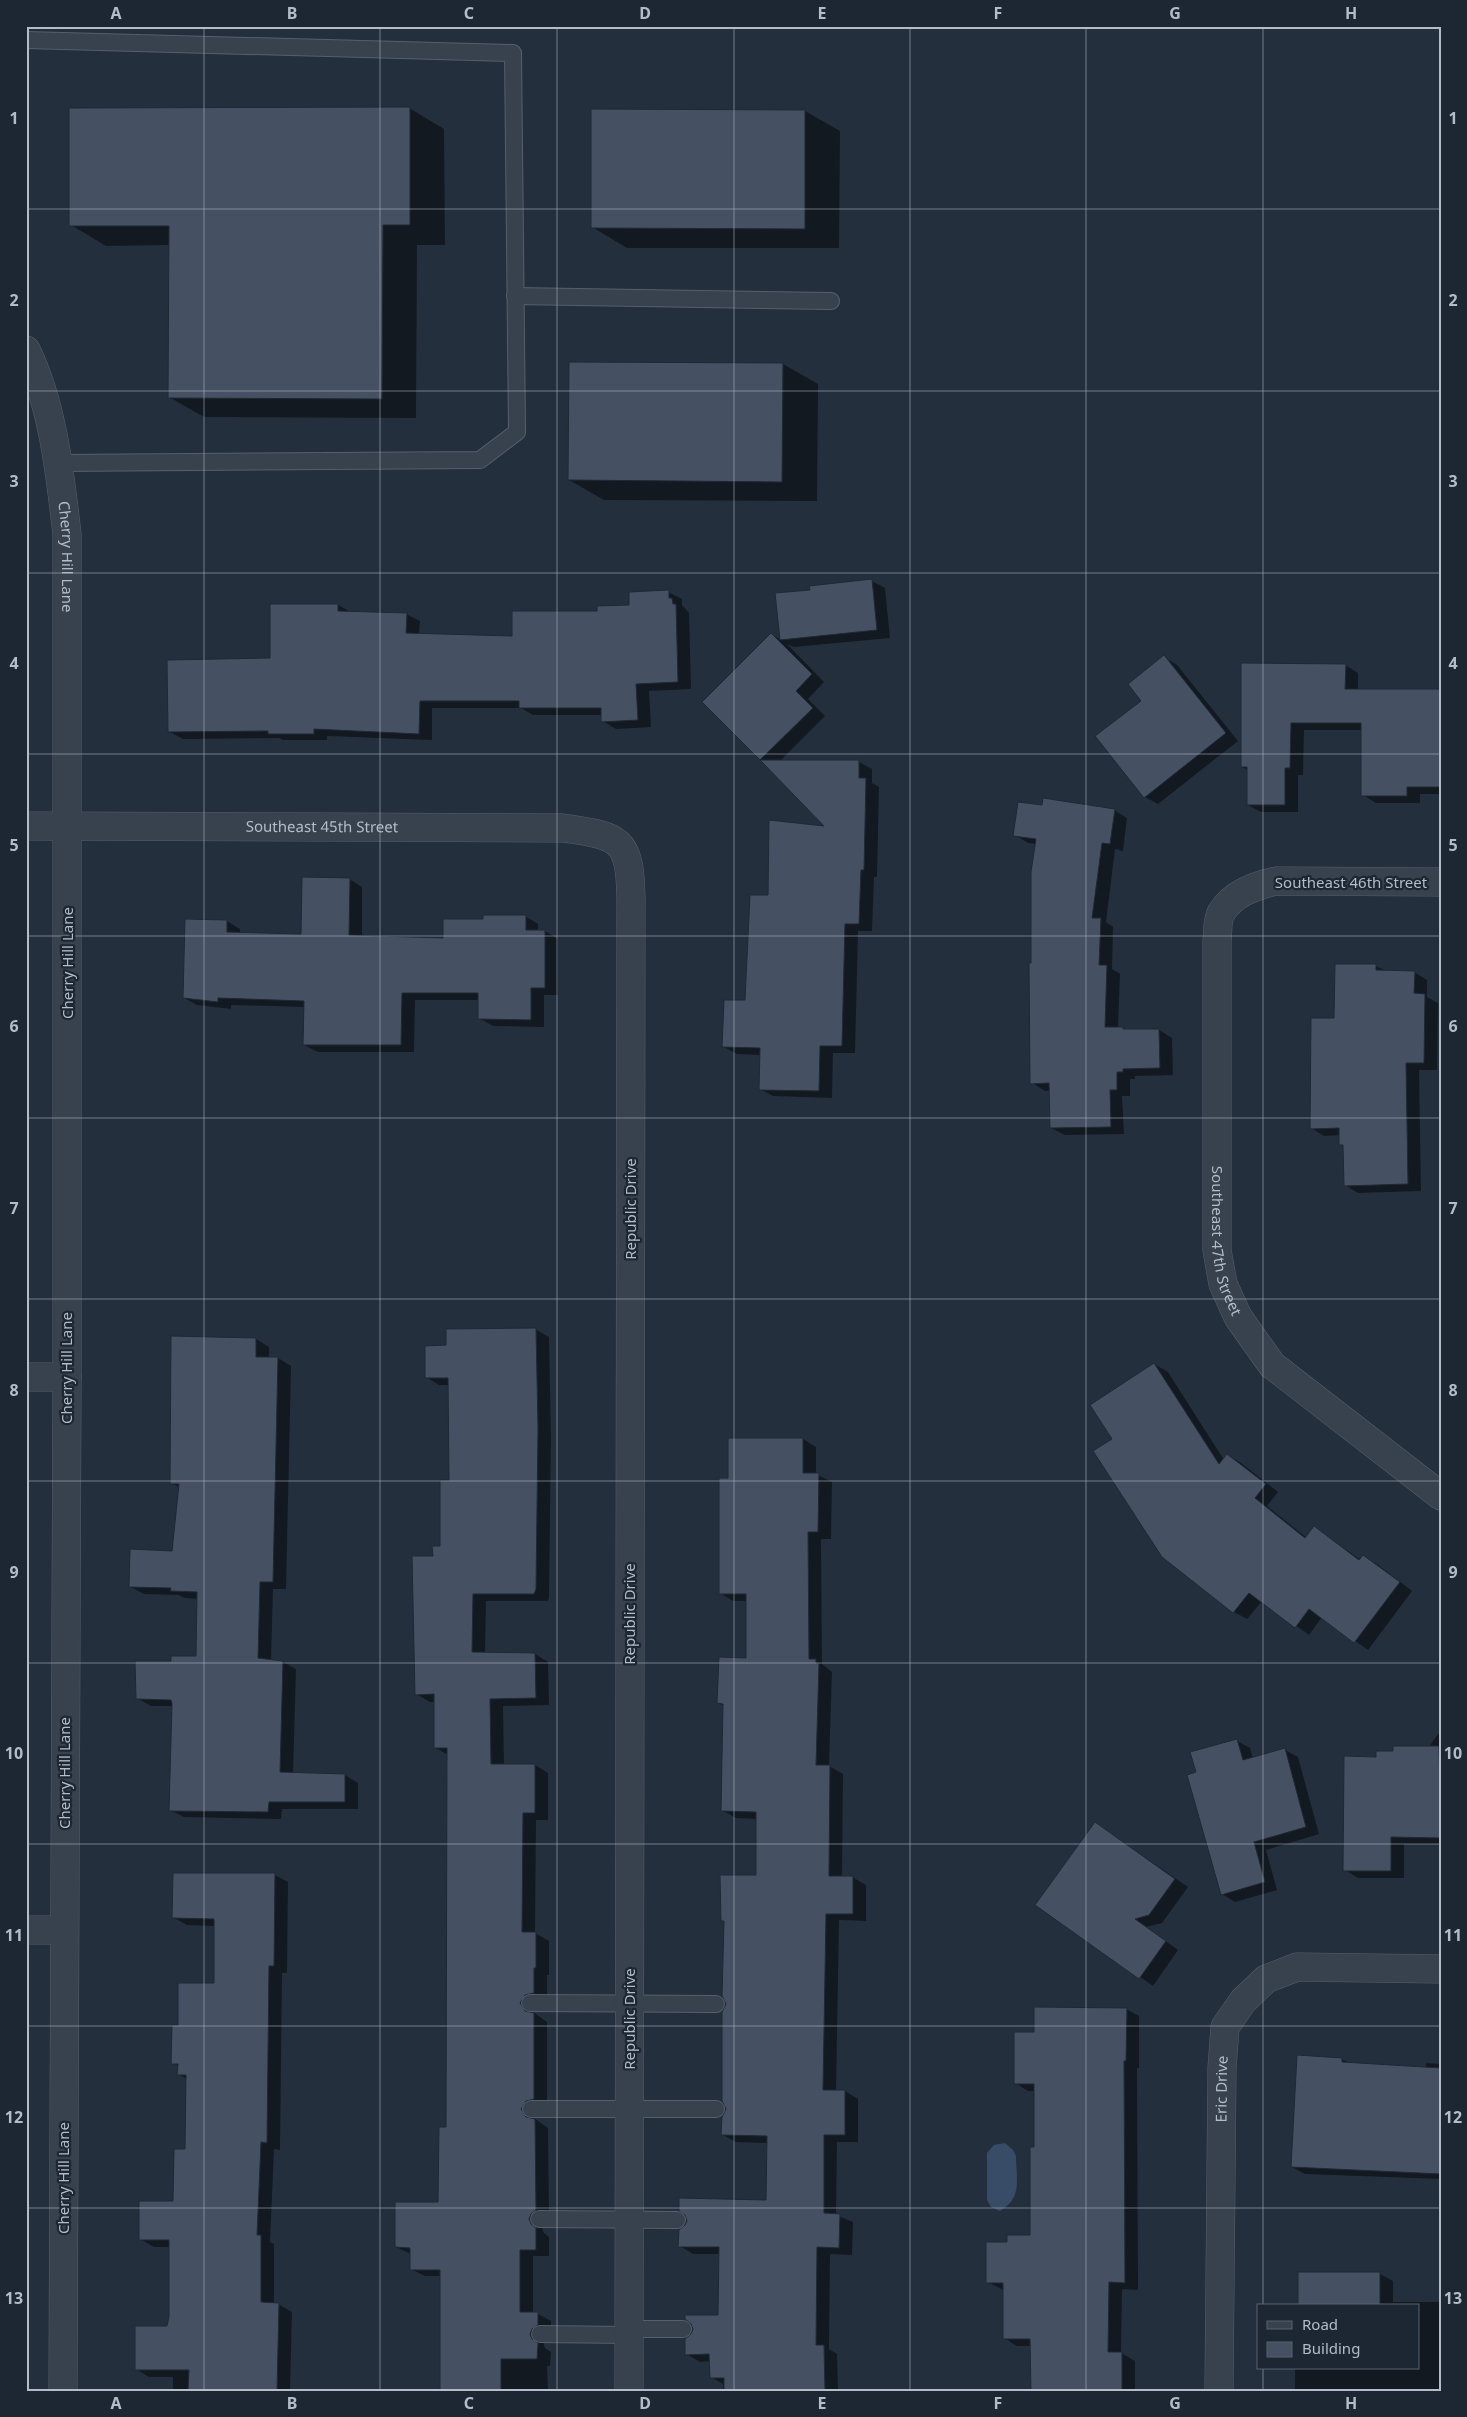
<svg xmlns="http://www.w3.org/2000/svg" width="1467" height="2417" viewBox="0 0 1467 2417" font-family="'Noto Sans',sans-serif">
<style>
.water{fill:#394c67}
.shadow{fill:#0007}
.building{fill:#455162;stroke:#1f2835}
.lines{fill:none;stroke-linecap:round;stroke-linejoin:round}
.service-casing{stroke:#565f6c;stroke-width:18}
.minor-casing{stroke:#565f6c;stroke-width:29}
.service{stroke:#38414e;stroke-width:16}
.minor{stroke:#38414e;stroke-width:28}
.grid{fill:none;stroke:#b4bcc9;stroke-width:1;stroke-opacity:0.55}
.labels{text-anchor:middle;stroke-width:4.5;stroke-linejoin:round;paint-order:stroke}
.street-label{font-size:15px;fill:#b4bcc9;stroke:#1d2633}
.neatline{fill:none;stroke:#b4bcc9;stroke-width:2}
.grid-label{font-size:16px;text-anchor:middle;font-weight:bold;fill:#b4bcc9}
</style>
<rect width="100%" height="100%" fill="#242f3e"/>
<path class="water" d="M1005,2143L1013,2150L1016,2156C1016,2178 1023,2198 1000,2211L991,2207L987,2200V2153L994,2145Z"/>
<g class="shadow">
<polygon points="409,108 444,129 445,245 417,245 416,418 204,417 169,397 170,245 106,246 71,225"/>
<polygon points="805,111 840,131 839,248 627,248 592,227"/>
<polygon points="783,364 818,384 817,501 604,500 569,480"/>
<polygon points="872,581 885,588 890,638 794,647 787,644 824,682 808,699 825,716 779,762 859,762 872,769 872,783 879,787 877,877 874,877 872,931 858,931 855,1053 833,1053 832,1098 773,1096 760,1089 761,1055 737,1054 724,1047 746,1001 769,897 828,827 703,702 771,634 781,640 811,591"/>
<polygon points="668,592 682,599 682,605 689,613 691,689 649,691 651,727 616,729 603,721 602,715 533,715 521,708 432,708 432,740 327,736 327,740 283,740 279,738 183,739 170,732 272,660 338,605 351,612 406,614 420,621 419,634 513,638 598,612 630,606"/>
<polygon points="1164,657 1177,665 1238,741 1158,804 1145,797 1142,701"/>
<polygon points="1345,665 1358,673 1358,690 1441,690 1441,794 1420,794 1420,803 1376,803 1363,795 1363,730 1304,730 1303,775 1298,775 1298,812 1261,812 1248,805 1248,770 1242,767"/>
<polygon points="1043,807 1114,810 1127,818 1123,851 1115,849 1106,922 1113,927 1112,969 1120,974 1118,1028 1127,1031 1159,1030 1172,1038 1173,1075 1135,1076 1135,1079 1130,1079 1130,1096 1122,1096 1124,1134 1065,1135 1051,1128 1050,1091 1045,1091 1032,1083 1037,844 1028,843 1015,835"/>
<polygon points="349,879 362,887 362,937 444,939 484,920 525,916 538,924 538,931 545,931 558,939 558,995 544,995 544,1027 493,1026 479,1018 479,1000 415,1000 414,1052 318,1052 304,1045 305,1007 231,1005 231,1009 197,1005 184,998 227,921 240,929 240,934 302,936"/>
<polygon points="1376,966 1386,971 1414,972 1427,980 1427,997 1438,1003 1437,1070 1419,1070 1421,1191 1358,1193 1345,1185 1344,1146 1341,1144 1341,1135 1324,1136 1311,1128 1335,1020"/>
<polygon points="535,1329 549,1337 551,1437 549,1597 548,1601 486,1601 485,1653 535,1654 548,1662 549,1705 503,1706 504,1765 535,1765 548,1773 548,1820 536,1820 535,1933 549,1941 549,1975 547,1975 547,2000 538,2002 533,2012 547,2022 547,2106 539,2108 534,2118 548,2128 549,2217 544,2221 542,2228 544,2233 549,2237 549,2256 533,2256 533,2314 538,2314 551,2321 551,2332 543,2342 545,2348 551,2352 550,2366 547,2366 548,2391 441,2391 442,2276 425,2276 411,2269 411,2254 396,2247 440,2203 447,2128 448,1755 436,1748 435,1702 430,1702 416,1694 434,1557 441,1547 451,1482 449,1385 439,1385 426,1377 448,1347"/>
<polygon points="256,1339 269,1347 269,1358 278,1358 291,1366 286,1589 273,1589 271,1661 283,1662 296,1669 293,1773 345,1775 358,1783 358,1809 282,1809 281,1819 184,1817 170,1810 173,1706 151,1706 137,1698 173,1662 198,1658 198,1599 185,1598 178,1595 144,1594 131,1587 173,1552 180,1488 171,1483"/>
<polygon points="1154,1364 1168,1372 1224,1460 1228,1455 1241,1463 1278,1492 1267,1506 1307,1538 1315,1528 1361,1560 1363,1556 1377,1564 1412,1591 1368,1650 1322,1617 1309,1635 1262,1601 1247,1619 1234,1612 1163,1556 1114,1439"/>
<polygon points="729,1439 803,1439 816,1447 816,1474 832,1482 831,1539 821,1539 822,1664 832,1672 829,1766 843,1774 842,1877 852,1877 866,1885 866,1921 839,1920 836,2091 845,2091 858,2099 858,2142 837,2142 836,2215 853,2222 852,2255 830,2254 829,2349 837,2354 838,2391 723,2391 723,2384 711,2377 711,2361 700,2362 686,2354 719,2316 720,2254 693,2254 680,2246 767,2201 768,2143 736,2142 723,2135 727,2110 727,2004 725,1922 722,1920 758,1876 758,1819 736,1818 723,1811 724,1706 719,1703 748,1659 748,1601 733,1601 720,1593 729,1479"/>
<polygon points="1441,1730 1441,1844 1404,1844 1404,1878 1358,1878 1345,1870 1377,1758 1394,1752 1428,1748"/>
<polygon points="1237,1741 1250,1748 1253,1759 1285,1750 1298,1757 1319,1834 1266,1850 1277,1890 1235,1902 1222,1894 1197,1773"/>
<polygon points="1095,1823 1188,1887 1162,1923 1146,1927 1178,1950 1153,1986 1037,1904"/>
<polygon points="275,1875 288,1882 287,1973 282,1973 280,2150 274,2149 270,2242 274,2244 274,2304 278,2304 292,2312 290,2391 173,2391 173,2377 149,2377 136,2369 168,2328 170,2317 170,2247 154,2247 140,2239 174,2202 187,2151 187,2079 178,2074 179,2066 173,2063 179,2026 215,1984 215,1926 187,1925 174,1918"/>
<polygon points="1126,2009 1139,2016 1139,2068 1137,2068 1138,2290 1122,2289 1121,2353 1135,2361 1135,2391 1032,2391 1032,2346 1017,2346 1004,2338 1004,2290 987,2282 1008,2243 1031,2236 1036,2148 1036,2091 1028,2091 1015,2083 1036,2034"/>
<polygon points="1342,2059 1350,2064 1426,2068 1426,2063 1441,2064 1441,2179 1305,2174 1292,2167"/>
<polygon points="1380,2274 1393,2281 1393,2302 1441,2302 1441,2391 1295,2391 1295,2368 1418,2368 1418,2306 1299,2306"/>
</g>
<g class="building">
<polygon points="410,107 410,225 383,225 382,399 168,398 169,226 69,226 69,108"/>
<polygon points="591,109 805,110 805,229 591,228"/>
<polygon points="569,362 783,363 782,482 568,480"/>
<polygon points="872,579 877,630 780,640 775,593 810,590 809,586"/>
<polygon points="669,590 669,598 672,598 673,604 676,604 678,682 636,684 638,720 601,722 601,708 519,708 519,701 420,701 419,734 314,729 314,734 268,734 268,731 168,732 167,660 270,658 270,604 338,604 338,611 407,613 406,633 512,636 512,611 597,611 597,606 629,605 629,592"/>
<polygon points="771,633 812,674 796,691 813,708 760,760 702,702"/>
<polygon points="1164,655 1226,733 1144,798 1095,736 1141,701 1128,684"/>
<polygon points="1241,663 1346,664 1345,689 1441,689 1441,787 1407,787 1407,796 1361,796 1361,723 1291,723 1290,768 1285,768 1285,805 1247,805 1247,767 1241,767"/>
<polygon points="760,760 859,760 859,778 866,778 864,870 861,870 859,924 845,924 842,1046 820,1046 819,1091 759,1090 760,1048 722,1047 724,1000 745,1000 750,895 768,895 769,820 824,826"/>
<polygon points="1043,798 1115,809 1110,844 1102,843 1092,918 1101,918 1099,965 1107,965 1105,1027 1123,1027 1123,1029 1159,1029 1160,1068 1123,1069 1123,1072 1117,1072 1117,1090 1110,1090 1111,1127 1050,1128 1049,1083 1030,1084 1029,963 1031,963 1031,872 1036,839 1013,836 1018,802 1042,805"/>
<polygon points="302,877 350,878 349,935 443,938 443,919 483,919 483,915 526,915 526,930 545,930 545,988 531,988 531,1020 478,1019 478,993 402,993 401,1045 303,1045 304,1001 218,998 218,1002 183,998 185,919 227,920 227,932 301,934"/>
<polygon points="1335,964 1376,964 1376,970 1415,971 1414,993 1425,994 1424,1063 1406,1063 1408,1184 1344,1186 1343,1145 1339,1145 1339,1128 1310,1129 1311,1018 1334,1018"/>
<polygon points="536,1328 538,1429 536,1589 534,1594 473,1594 472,1652 535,1653 536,1698 490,1699 491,1764 535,1764 535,1813 523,1813 522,1932 536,1932 536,1968 534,1968 534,1993 525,1995 520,2003 525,2011 534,2013 534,2099 526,2101 521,2109 526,2117 535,2119 536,2210 531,2214 529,2219 531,2224 536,2228 536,2250 520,2250 520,2312 538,2312 538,2325 532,2329 530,2334 532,2339 538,2343 537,2359 501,2359 501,2391 440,2391 440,2270 410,2270 410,2248 395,2247 395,2202 438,2202 439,2127 446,2127 447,1748 434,1748 434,1694 415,1695 412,1556 433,1556 432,1546 440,1546 440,1480 449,1480 448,1378 425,1378 425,1346 446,1345 446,1329"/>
<polygon points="171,1336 256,1338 256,1357 278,1357 273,1582 260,1582 258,1658 283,1661 280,1772 345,1774 345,1802 269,1802 268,1812 169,1811 172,1703 171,1700 136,1699 135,1661 171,1661 171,1656 196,1656 197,1592 170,1591 171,1588 129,1587 130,1549 172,1551 179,1484 170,1484"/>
<polygon points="1154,1363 1219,1464 1227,1454 1266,1484 1255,1498 1305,1538 1314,1526 1359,1560 1363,1555 1400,1582 1354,1643 1309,1609 1295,1628 1249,1593 1233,1613 1162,1557 1093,1451 1112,1439 1090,1405"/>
<polygon points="728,1438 803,1438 803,1473 819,1473 818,1532 808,1532 809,1659 816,1659 816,1663 819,1663 816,1765 830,1765 829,1876 853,1876 853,1914 826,1914 823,2090 845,2090 845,2135 824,2135 824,2213 840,2214 839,2248 817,2247 816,2345 824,2345 825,2391 724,2391 724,2378 710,2378 709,2354 685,2355 685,2339 691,2334 693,2329 691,2324 685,2319 685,2315 718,2315 719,2247 678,2247 679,2230 685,2225 687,2221 685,2215 679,2211 679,2198 766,2200 767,2136 721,2135 722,2117 726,2109 722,2101 722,2012 726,2004 722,1996 724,1921 721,1921 720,1875 756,1875 756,1812 721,1811 723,1704 717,1703 719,1657 746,1658 746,1594 719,1594 719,1478 728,1478"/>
<polygon points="1237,1739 1243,1760 1285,1748 1306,1827 1254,1842 1265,1882 1221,1895 1187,1775 1196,1772 1190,1752"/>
<polygon points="1393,1746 1439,1746 1441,1838 1391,1837 1391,1871 1343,1871 1344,1756 1376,1757 1376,1751 1393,1751"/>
<polygon points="1095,1822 1175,1879 1149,1915 1135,1919 1166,1941 1139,1979 1035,1905"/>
<polygon points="173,1873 275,1873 274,1966 269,1966 267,2143 261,2142 257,2235 261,2235 261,2302 279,2303 277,2391 188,2390 189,2370 135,2370 135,2326 167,2326 169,2317 169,2240 139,2240 139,2201 173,2201 174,2149 185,2149 186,2075 177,2075 178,2064 171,2064 172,2025 178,2025 178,1983 214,1983 214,1919 172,1918"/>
<polygon points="1034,2007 1127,2008 1126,2061 1124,2061 1125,2283 1109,2282 1108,2352 1122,2352 1122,2391 1031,2391 1030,2339 1003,2339 1003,2283 986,2283 986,2242 1007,2242 1007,2235 1030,2235 1030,2147 1034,2147 1034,2084 1014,2084 1014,2032 1034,2032"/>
<polygon points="1297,2055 1342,2058 1342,2062 1441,2068 1441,2174 1291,2167"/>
<rect x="1298" y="2272" width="82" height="34"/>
</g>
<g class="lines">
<defs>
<g id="service">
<polyline points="26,40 513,53 517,432 480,460 59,463"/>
<polyline points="515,296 831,301"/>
<polyline points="530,2003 716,2004"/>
<polyline points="531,2109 716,2109"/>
<polyline points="539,2219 677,2220"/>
<polyline points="629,2329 683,2329"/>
<polyline points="540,2334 629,2335"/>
</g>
<g id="minor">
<path id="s1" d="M26,350C53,405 60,474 67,534V1377L63,2391"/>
<path id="s2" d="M26,826L563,828C621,836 630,839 631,899L629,2391"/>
<path id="s3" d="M1441,882L1276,881C1255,886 1233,893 1221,913C1217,920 1218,933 1217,941V1250L1223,1284L1238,1317L1272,1365L1441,1496"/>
<polyline points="26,1377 67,1377"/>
<polyline points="26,1930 64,1930"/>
<path id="s4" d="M1219,2391L1222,2068L1225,2027L1243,2001L1266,1979L1297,1967L1441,1969"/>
</g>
</defs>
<use href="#service" class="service-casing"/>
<use href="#minor" class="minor-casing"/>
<use href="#service" class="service"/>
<use href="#minor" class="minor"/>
</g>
<path class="grid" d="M204,26V2391M380,26V2391M557,26V2391M734,26V2391M910,26V2391M1086,26V2391M1263,26V2306M26,209H1441M26,391H1441M26,573H1441M26,754H1441M26,936H1441M26,1118H1441M26,1299H1441M26,1481H1441M26,1663H1441M26,1844H1441M26,2026H1441M26,2208H1441M1263,2368V2391"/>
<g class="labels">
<g class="street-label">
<text dy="5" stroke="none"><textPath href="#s1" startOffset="212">Cherry Hill Lane</textPath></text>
<text dy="5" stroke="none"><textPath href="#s2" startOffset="296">Southeast 45th Street</textPath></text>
<text x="1351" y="888">Southeast 46th Street</text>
<text transform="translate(68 963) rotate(-90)" y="5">Cherry Hill Lane</text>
<text transform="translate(631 1209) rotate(-90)" y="5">Republic Drive</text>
<text dy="5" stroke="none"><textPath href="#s3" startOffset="560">Southeast 47th Street</textPath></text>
<text transform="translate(67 1368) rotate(-90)" y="5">Cherry Hill Lane</text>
<text transform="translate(630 1614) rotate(-90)" y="5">Republic Drive</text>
<text transform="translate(65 1773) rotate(-90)" y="5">Cherry Hill Lane</text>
<text transform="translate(630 2019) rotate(-90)" y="5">Republic Drive</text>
<text dy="5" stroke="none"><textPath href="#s4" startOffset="302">Eric Drive</textPath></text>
<text transform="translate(64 2178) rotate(-90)" y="5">Cherry Hill Lane</text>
</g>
</g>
<rect width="1467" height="2417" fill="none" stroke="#1d2633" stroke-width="55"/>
<rect x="1257" y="2304" width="162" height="65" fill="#1d2633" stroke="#59626f"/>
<rect x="1267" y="2321" width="25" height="8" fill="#38414e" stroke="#59626f"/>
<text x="1302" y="2330" font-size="15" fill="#b4bcc9">Road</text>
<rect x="1267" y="2342" width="25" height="15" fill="#455162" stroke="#59626f"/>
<text x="1302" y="2354" font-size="15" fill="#b4bcc9">Building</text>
<rect x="28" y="28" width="1412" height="2362" class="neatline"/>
<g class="grid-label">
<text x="116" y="19">A</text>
<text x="292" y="19">B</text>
<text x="469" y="19">C</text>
<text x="645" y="19">D</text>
<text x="822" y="19">E</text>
<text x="998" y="19">F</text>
<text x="1175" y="19">G</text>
<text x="1351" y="19">H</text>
<text x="14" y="124">1</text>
<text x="1453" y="124">1</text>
<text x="14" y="306">2</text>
<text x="1453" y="306">2</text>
<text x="14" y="487">3</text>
<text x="1453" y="487">3</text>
<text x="14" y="669">4</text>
<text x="1453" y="669">4</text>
<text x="14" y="851">5</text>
<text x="1453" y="851">5</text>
<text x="14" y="1032">6</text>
<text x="1453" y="1032">6</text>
<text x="14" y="1214">7</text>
<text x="1453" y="1214">7</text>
<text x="14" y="1396">8</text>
<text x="1453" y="1396">8</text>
<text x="14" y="1578">9</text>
<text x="1453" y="1578">9</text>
<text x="14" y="1759">10</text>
<text x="1453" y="1759">10</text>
<text x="14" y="1941">11</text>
<text x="1453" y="1941">11</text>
<text x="14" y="2123">12</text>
<text x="1453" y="2123">12</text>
<text x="14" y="2304">13</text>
<text x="1453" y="2304">13</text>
<text x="116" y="2409">A</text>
<text x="292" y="2409">B</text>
<text x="469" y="2409">C</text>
<text x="645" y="2409">D</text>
<text x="822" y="2409">E</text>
<text x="998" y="2409">F</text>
<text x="1175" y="2409">G</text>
<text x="1351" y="2409">H</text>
</g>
</svg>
